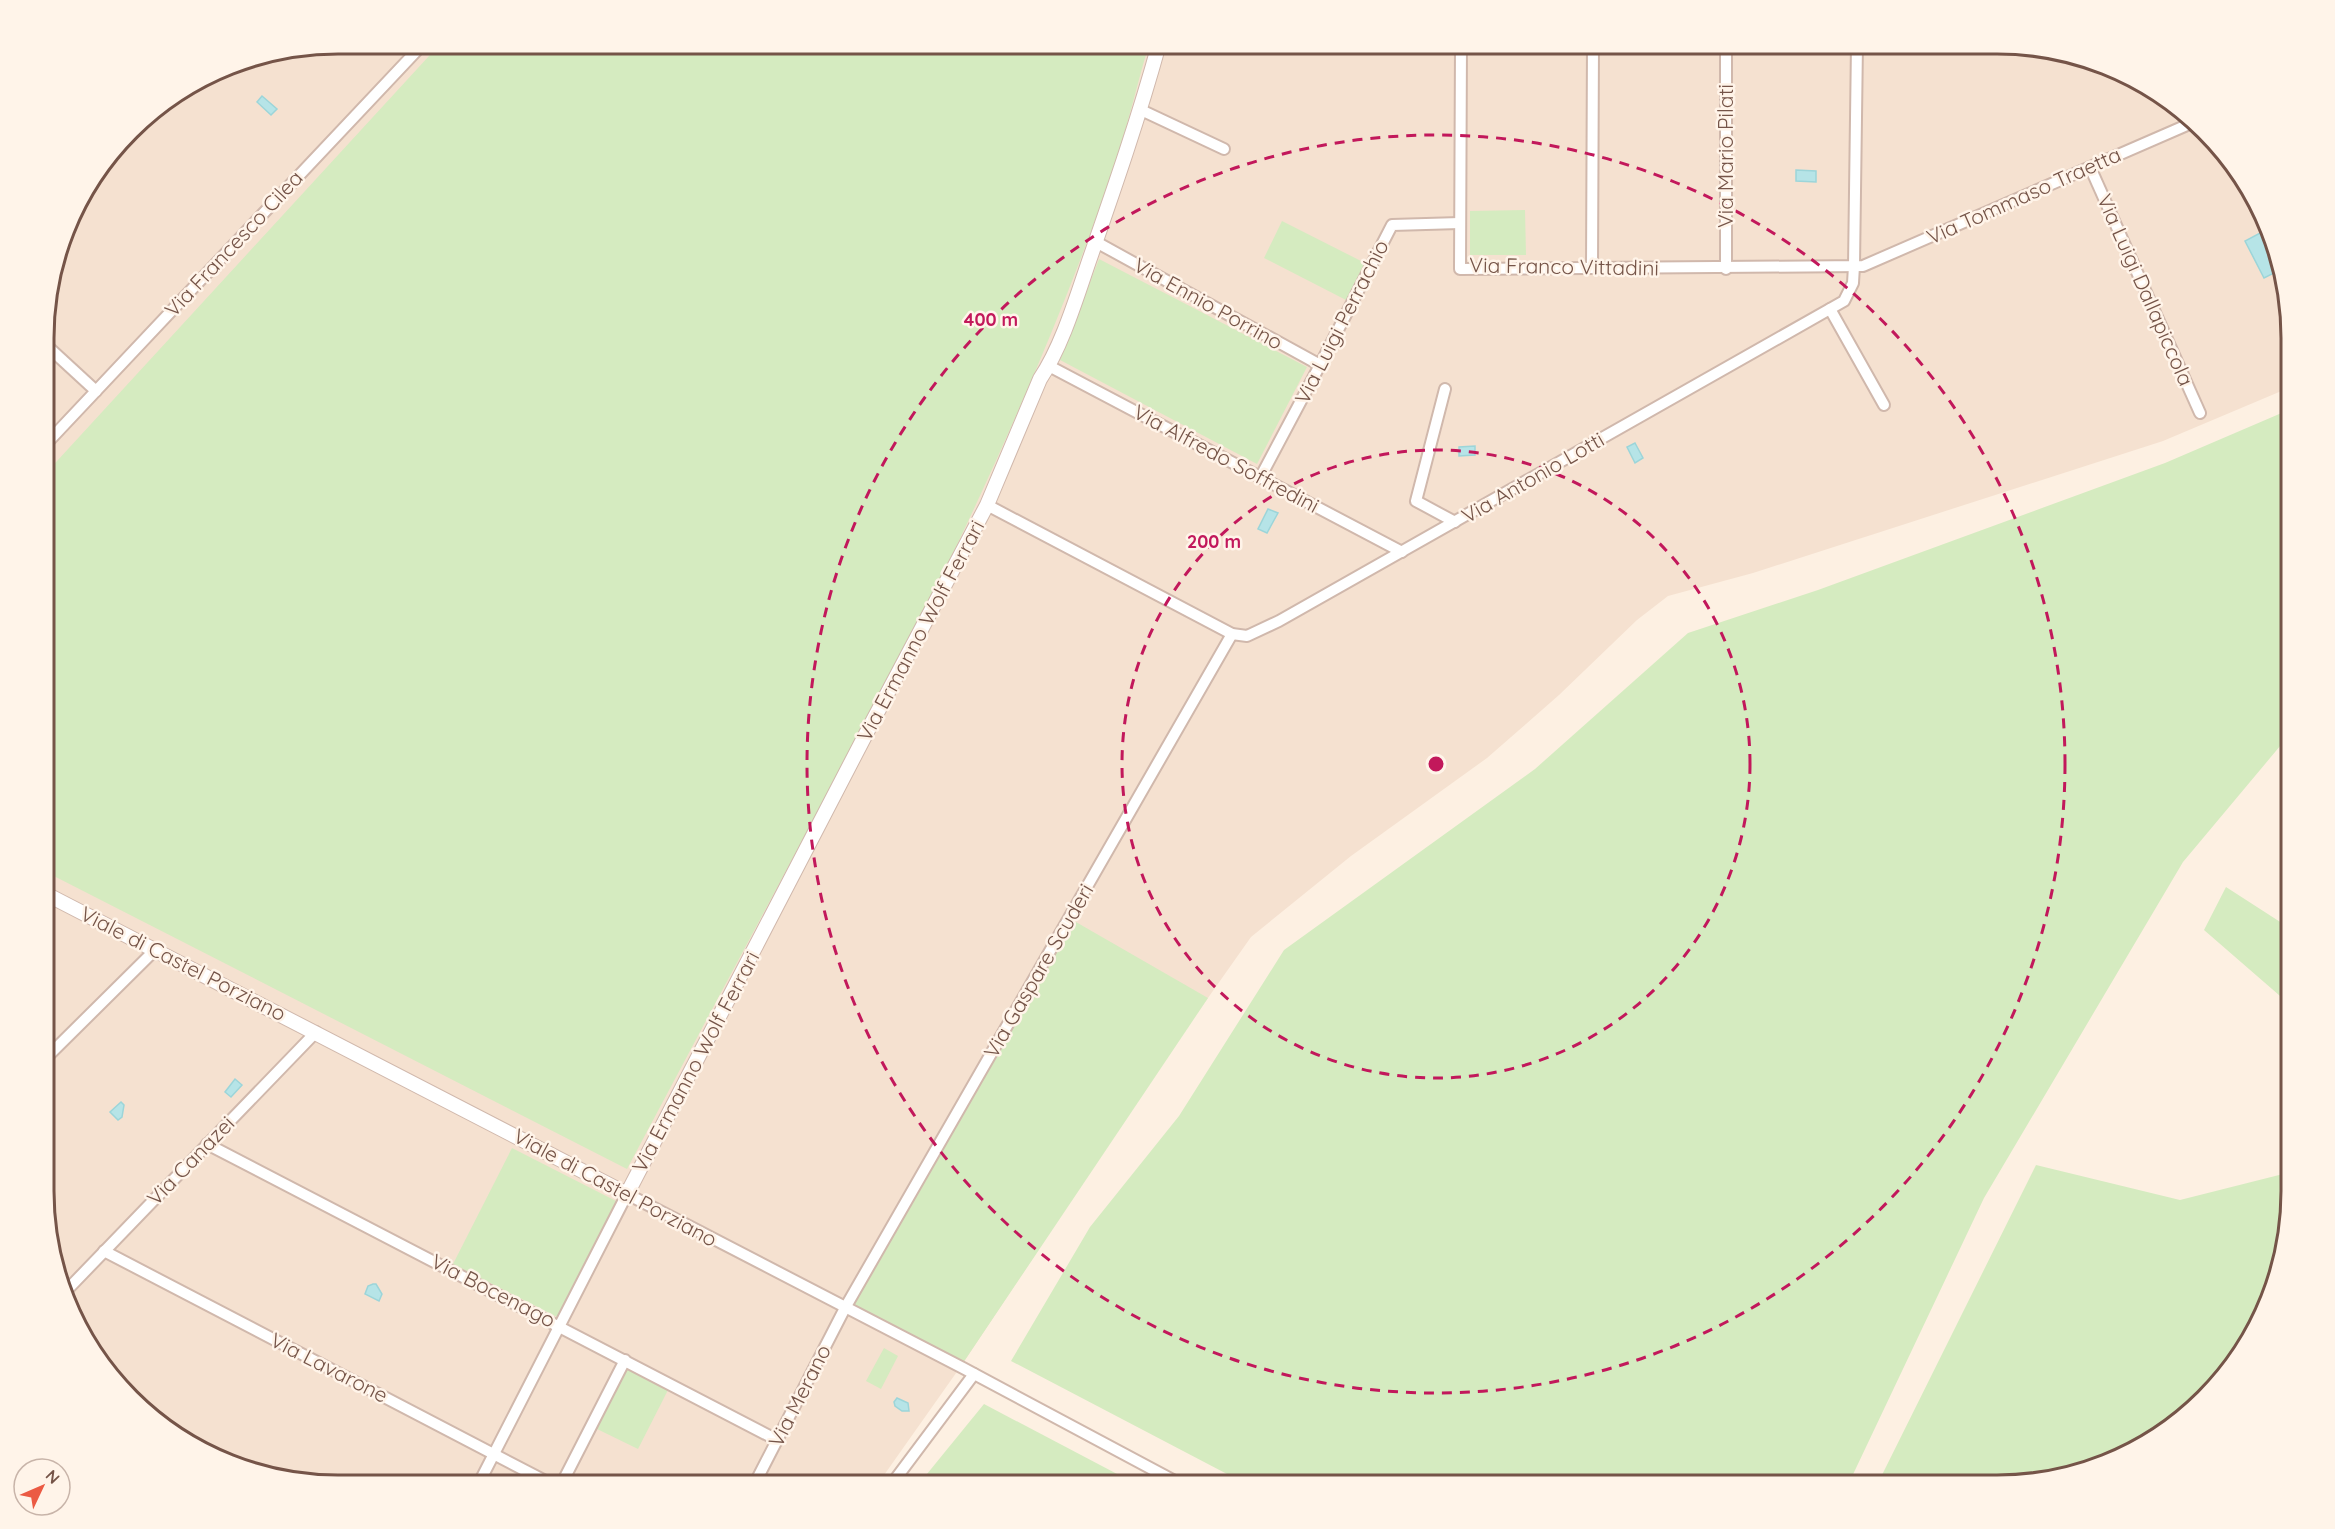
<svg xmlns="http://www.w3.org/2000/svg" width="2335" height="1529" viewBox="0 0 2335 1529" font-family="Quicksand,sans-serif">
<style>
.residential{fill:#f5e1d0}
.green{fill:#d5ebc0}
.water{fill:#b6e4e7;stroke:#9cd5d9;stroke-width:1.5}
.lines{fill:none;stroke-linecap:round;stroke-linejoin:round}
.minor-casing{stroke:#d0b8ac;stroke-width:14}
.tertiary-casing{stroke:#d0b8ac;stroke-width:16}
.minor{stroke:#fff;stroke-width:10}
.tertiary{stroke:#fff;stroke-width:14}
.ring{fill:none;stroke:#c2185b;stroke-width:3;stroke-dasharray:10 8}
.labels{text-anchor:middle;stroke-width:5;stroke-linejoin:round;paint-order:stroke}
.street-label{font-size:21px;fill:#755448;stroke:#fff4e9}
.rim{fill:none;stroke:#755448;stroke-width:3}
.centre{fill:#c2185b;stroke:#fff4e9;stroke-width:3}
.ring-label{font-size:18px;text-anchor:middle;font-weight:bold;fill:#c2185b;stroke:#fff4e9;stroke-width:5;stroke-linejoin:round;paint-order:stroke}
</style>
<rect width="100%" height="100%" fill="#fdf0e2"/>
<polygon class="residential" points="338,44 1997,44 2091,59 2161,93 2218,144 2252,191 2281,262 2291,319 2291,387 2163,441 1753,573 1668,596 1637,620 1559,695 1487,758 1351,856 1251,937 1179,1039 961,1366 877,1485 338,1485 244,1470 174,1436 83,1338 46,1229 46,300 74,208 144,117 226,66"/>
<g class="green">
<path d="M440,44H1149C1138,81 1129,120 1117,158C1067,306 1003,450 935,591L627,1169L46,872V473Z"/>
<polygon points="1525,210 1526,255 1470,255 1470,211"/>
<polygon points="1282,221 1365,263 1346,300 1264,258"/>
<polygon points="1099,259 1307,367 1257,464 1060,360"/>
<polygon points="2291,409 2291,733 2183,862 1984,1198 1848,1485 1248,1485 1011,1361 1090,1227 1179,1116 1284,950 1535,769 1688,633 1818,590 2165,463"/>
<polygon points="2226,887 2291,929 2291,1011 2287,1002 2204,930"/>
<polygon points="1069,918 1208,998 961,1366 845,1308"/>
<polygon points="512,1148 616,1201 557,1317 453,1264"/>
<polygon points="2036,1165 2180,1200 2291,1172 2291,1210 2276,1285 2242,1355 2191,1412 2144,1446 2073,1475 2016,1485 1877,1485"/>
<polygon points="884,1348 898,1356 881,1389 866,1381"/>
<polygon points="627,1369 668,1390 638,1449 597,1429"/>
<polygon points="984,1404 1138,1485 918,1485"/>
</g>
<g class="water">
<polygon points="262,96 277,109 271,115 257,102"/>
<polygon points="1796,170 1816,171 1816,182 1796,181"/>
<polygon points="2262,232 2282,269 2264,278 2245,241"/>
<polygon points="1635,443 1643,458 1635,463 1627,447"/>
<polygon points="1475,446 1475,455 1459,456 1459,447"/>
<polygon points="1268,509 1278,513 1267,533 1258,529"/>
<polygon points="235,1079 242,1085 231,1097 225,1092"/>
<polygon points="121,1102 124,1105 122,1117 118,1120 110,1112"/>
<polygon points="373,1284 376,1284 382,1294 379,1301 365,1294 368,1286"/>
<polygon points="897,1398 908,1403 909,1411 902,1411 895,1406 894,1402"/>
</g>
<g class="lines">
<defs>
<g id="minor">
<polyline points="1461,44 1460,269 1863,266 2194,122"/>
<polyline points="1141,110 1224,149"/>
<polyline points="2090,167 2200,413"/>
<polyline points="1096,242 1320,365"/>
<polyline points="1592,267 1593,44"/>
<polyline points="1726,269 1726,44"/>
<polyline points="1830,309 1884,405"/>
<polyline points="46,345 96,391"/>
<polyline points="1049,366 1402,552"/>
<polyline points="1445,389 1416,501 1455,522"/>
<polyline points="46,444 423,44"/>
<polyline points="1260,478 1320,365 1392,225 1460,223"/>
<polyline points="987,505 1232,634 1247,636 1279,621 1844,301 1853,283 1854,266 1857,44"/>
<polyline points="46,1058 154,951"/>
<polyline points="207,1144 777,1440"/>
<polyline points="104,1251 553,1485"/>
<polyline points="67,1290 316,1032"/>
<polyline points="478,1485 627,1194 963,1368 1182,1485"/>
<polyline points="561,1485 625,1360"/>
<polyline points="754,1485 845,1308 1232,634"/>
<polyline points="891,1485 974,1374"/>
</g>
<path id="tertiary" d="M46,894L627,1194L868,730L987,505L1040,379C1062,346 1076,299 1089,261C1114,189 1139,117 1159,44"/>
</defs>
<use href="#minor" class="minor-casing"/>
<use href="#tertiary" class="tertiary-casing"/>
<use href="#minor" class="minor"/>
<use href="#tertiary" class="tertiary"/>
</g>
<g class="ring">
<circle cx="1436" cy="764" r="314"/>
<circle cx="1436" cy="764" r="629"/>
</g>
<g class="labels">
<g class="street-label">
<text transform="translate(1726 156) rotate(-90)" y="7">Via Mario Pilati</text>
<text transform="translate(2024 196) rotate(-24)" y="7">Via Tommaso Traetta</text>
<text transform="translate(234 244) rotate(-47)" y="7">Via Francesco Cilea</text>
<text transform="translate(1564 267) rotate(1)" y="7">Via Franco Vittadini</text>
<text transform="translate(2145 290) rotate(66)" y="7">Via Luigi Dallapiccola</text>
<text transform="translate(1208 304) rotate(29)" y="7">Via Ennio Porrino</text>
<text transform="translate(1342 322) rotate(-63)" y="7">Via Luigi Perrachio</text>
<text transform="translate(1226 459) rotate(28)" y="7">Via Alfredo Soffredini</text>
<text transform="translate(1533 478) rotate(-30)" y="7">Via Antonio Lotti</text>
<text transform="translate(921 631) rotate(-62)" y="7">Via Ermanno Wolf Ferrari</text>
<text transform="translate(183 964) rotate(27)" y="7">Viale di Castel Porziano</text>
<text transform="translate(1039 971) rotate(-60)" y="7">Via Gaspare Scuderi</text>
<text transform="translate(696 1062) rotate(-62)" y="7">Via Ermanno Wolf Ferrari</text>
<text transform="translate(191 1161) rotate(-46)" y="7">Via Canazei</text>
<text transform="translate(615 1188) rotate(28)" y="7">Viale di Castel Porziano</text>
<text transform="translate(493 1291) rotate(27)" y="7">Via Bocenago</text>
<text transform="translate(329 1368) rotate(27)" y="7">Via Lavarone</text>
<text transform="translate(800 1396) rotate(-63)" y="7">Via Merano</text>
</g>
</g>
<path d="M0 0H2335V1529H0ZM338 54H1997A284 284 0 0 1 2281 338V1191A284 284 0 0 1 1997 1475H338A284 284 0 0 1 54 1191V338A284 284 0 0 1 338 54Z" fill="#fff4e9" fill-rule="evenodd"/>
<path class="rim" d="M338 54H1997A284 284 0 0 1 2281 338V1191A284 284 0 0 1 1997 1475H338A284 284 0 0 1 54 1191V338A284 284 0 0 1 338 54Z"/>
<circle cx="1436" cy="764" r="9" class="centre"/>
<g class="ring-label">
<text x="991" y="326">400 m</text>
<text x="1214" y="548">200 m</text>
</g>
<g transform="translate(42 1487) rotate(46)"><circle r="28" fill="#fff4e9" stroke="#c8b4a9" stroke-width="1.5"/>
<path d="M0-4.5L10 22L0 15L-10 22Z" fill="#eb5a43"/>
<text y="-9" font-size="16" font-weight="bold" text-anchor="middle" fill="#755448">N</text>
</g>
</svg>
